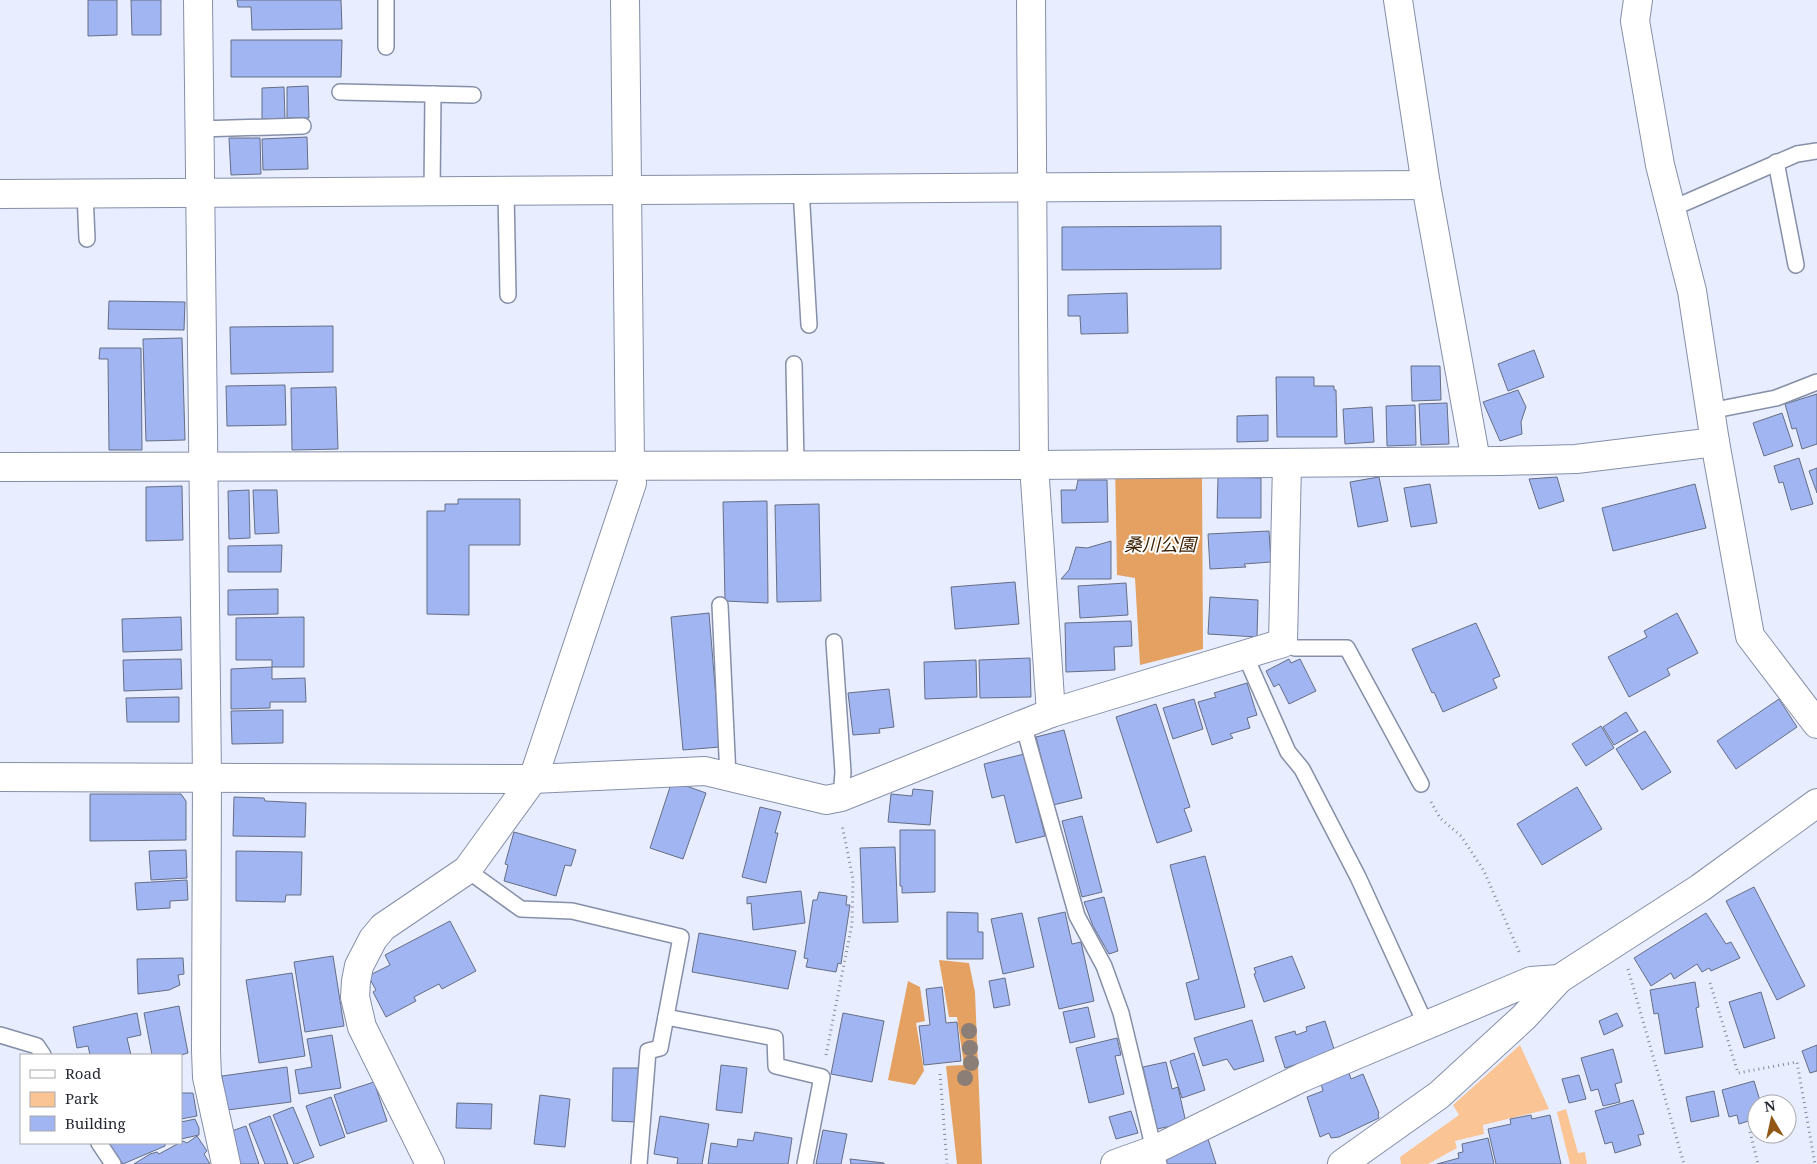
<svg xmlns="http://www.w3.org/2000/svg" width="1817" height="1164" viewBox="0 0 1817 1164" font-family="'Noto Serif','Noto Sans JP',serif">
<style>
.green{fill:#fac495}
.forest{fill:#e4a162}
.building{fill:#a1b5f2;stroke:#656e85}
.lines{fill:none;stroke-linecap:round;stroke-linejoin:round}
.lane-casing{stroke:#868fa8;stroke-width:18}
.street-casing{stroke:#868fa8;stroke-width:30}
.path{stroke:#848997;stroke-width:3;stroke-dasharray:1 4;stroke-linecap:butt}
.lane{stroke:#fff;stroke-width:15}
.street{stroke:#fff;stroke-width:28}
.tree{fill:#8a7e76}
.labels{text-anchor:middle;stroke-width:4;stroke-linejoin:round;paint-order:stroke}
.park-label{font-size:18px;font-style:italic;fill:#3d2206;stroke:#fff}
</style>
<rect width="100%" height="100%" fill="#e8eeff"/>
<g class="green">
<polygon points="1520,1045 1549,1109 1483,1125 1484,1134 1455,1141 1457,1148 1428,1164 1401,1164 1400,1157 1459,1115 1453,1105"/>
<polygon points="1566,1109 1578,1153 1585,1152 1587,1164 1570,1164 1557,1112"/>
</g>
<g class="forest">
<polygon points="1115,464 1202,476 1203,649 1140,665 1135,578 1117,575"/>
<polygon points="939,960 969,963 975,992 982,1164 957,1164 946,1066 964,1065 957,1017 949,1017"/>
<polygon points="908,981 920,987 925,1021 916,1023 924,1071 915,1085 888,1080"/>
</g>
<g class="building">
<polygon points="88,0 117,0 117,35 88,36"/>
<polygon points="131,0 161,0 161,35 132,35"/>
<polygon points="237,0 341,0 342,29 252,30 251,7 238,7"/>
<polygon points="231,40 342,40 341,77 231,77"/>
<polygon points="308,86 309,118 287,118 287,87"/>
<polygon points="284,87 285,119 262,119 262,88"/>
<polygon points="307,137 308,169 263,170 262,139"/>
<polygon points="229,138 260,138 261,174 231,175"/>
<polygon points="1221,226 1221,269 1062,270 1062,227"/>
<polygon points="1127,293 1128,333 1081,334 1080,316 1068,316 1068,295"/>
<polygon points="109,301 185,302 184,330 108,329"/>
<polygon points="333,326 333,372 231,374 230,327"/>
<polygon points="182,338 185,440 146,441 143,339"/>
<polygon points="100,348 141,348 142,450 109,450 108,359 99,359"/>
<polygon points="1534,350 1544,377 1508,391 1498,364"/>
<polygon points="1411,366 1440,366 1441,400 1412,401"/>
<polygon points="1276,377 1314,377 1314,386 1334,386 1334,390 1336,390 1337,437 1277,437"/>
<polygon points="285,385 286,425 227,426 226,386"/>
<polygon points="336,387 338,449 292,450 291,388"/>
<polygon points="1518,390 1526,407 1521,422 1522,434 1500,441 1483,402"/>
<polygon points="1817,394 1817,444 1802,449 1796,428 1792,429 1785,404"/>
<polygon points="1447,403 1449,444 1421,445 1419,404"/>
<polygon points="1415,405 1416,445 1387,446 1386,406"/>
<polygon points="1372,407 1374,442 1345,444 1343,409"/>
<polygon points="1782,413 1793,446 1764,456 1753,423"/>
<polygon points="1268,415 1268,441 1237,442 1237,416"/>
<polygon points="1799,458 1813,504 1791,510 1783,482 1779,483 1774,466"/>
<polygon points="1817,468 1817,493 1809,471"/>
<polygon points="1218,477 1261,478 1261,518 1217,518"/>
<polygon points="1379,477 1388,521 1358,527 1350,482"/>
<polygon points="1557,477 1564,501 1539,509 1529,479"/>
<polygon points="1078,480 1107,480 1108,522 1062,523 1061,490 1076,490"/>
<polygon points="1430,484 1437,523 1411,527 1404,488"/>
<polygon points="1695,484 1706,528 1613,551 1602,508"/>
<polygon points="182,486 183,540 146,541 146,487"/>
<polygon points="249,490 250,538 229,539 228,491"/>
<polygon points="253,490 277,490 279,533 255,534"/>
<polygon points="458,499 520,499 520,545 469,545 469,615 427,614 427,511 445,511 445,504 458,504"/>
<polygon points="767,501 768,603 725,601 723,502"/>
<polygon points="819,504 821,601 777,602 775,505"/>
<polygon points="1269,531 1271,562 1244,564 1246,567 1210,569 1208,534"/>
<polygon points="1111,541 1111,579 1061,579 1069,570 1076,547 1087,548"/>
<polygon points="282,545 281,572 228,572 228,546"/>
<polygon points="1015,582 1019,624 955,629 951,587"/>
<polygon points="1126,583 1128,615 1080,618 1078,586"/>
<polygon points="278,589 278,614 228,615 228,590"/>
<polygon points="1210,597 1258,600 1257,637 1208,634"/>
<polygon points="709,613 720,747 683,750 671,617"/>
<polygon points="1677,613 1698,653 1667,669 1670,675 1629,697 1608,657 1647,637 1644,631"/>
<polygon points="181,617 182,650 123,652 122,619"/>
<polygon points="304,617 304,667 272,667 272,660 236,660 236,618"/>
<polygon points="1131,621 1132,646 1114,647 1115,670 1066,672 1065,623"/>
<polygon points="1476,623 1500,676 1493,679 1497,688 1443,712 1434,692 1432,693 1412,649"/>
<polygon points="1030,658 1031,697 980,698 979,660"/>
<polygon points="181,659 182,689 124,691 123,660"/>
<polygon points="1289,659 1291,663 1300,659 1316,691 1289,704 1279,684 1274,687 1266,671"/>
<polygon points="976,660 977,697 925,699 924,662"/>
<polygon points="272,667 272,679 305,678 306,702 270,702 270,708 231,709 231,669"/>
<polygon points="1247,683 1257,715 1247,718 1250,728 1230,734 1233,738 1212,745 1198,702 1216,697 1214,693"/>
<polygon points="889,689 894,727 879,729 880,733 853,735 848,693"/>
<polygon points="179,697 179,722 127,722 126,698"/>
<polygon points="1194,699 1203,729 1173,739 1163,708"/>
<polygon points="1779,699 1797,727 1736,769 1717,741"/>
<polygon points="1156,704 1190,807 1184,809 1192,831 1157,843 1116,717"/>
<polygon points="283,710 283,743 232,744 231,711"/>
<polygon points="1626,712 1638,731 1614,745 1603,727"/>
<polygon points="1601,726 1614,748 1586,766 1572,744"/>
<polygon points="1064,730 1082,798 1053,805 1036,737"/>
<polygon points="1645,731 1671,772 1642,790 1616,749"/>
<polygon points="1024,754 1045,836 1016,843 1004,795 992,798 984,764"/>
<polygon points="672,781 706,793 683,859 650,848"/>
<polygon points="1577,787 1602,829 1542,865 1517,824"/>
<polygon points="913,789 933,791 930,825 888,822 891,794 912,796"/>
<polygon points="90,794 181,794 186,801 186,840 90,841"/>
<polygon points="234,797 264,798 265,801 306,803 305,837 233,836"/>
<polygon points="760,807 781,812 775,833 778,833 766,883 742,877"/>
<polygon points="1082,816 1102,892 1082,897 1062,821"/>
<polygon points="900,830 935,830 935,892 902,893 902,886 900,886"/>
<polygon points="514,832 576,850 571,866 565,865 556,896 504,881 508,865 505,864"/>
<polygon points="895,847 898,922 863,923 860,848"/>
<polygon points="186,850 187,878 151,880 149,851"/>
<polygon points="236,851 302,852 301,895 286,895 285,902 236,901"/>
<polygon points="1205,856 1245,1007 1195,1020 1186,983 1199,979 1170,865"/>
<polygon points="187,880 188,900 170,901 170,908 137,910 135,883"/>
<polygon points="1754,887 1805,986 1777,1000 1726,901"/>
<polygon points="801,891 805,923 753,930 751,903 747,904 747,897"/>
<polygon points="819,892 847,896 846,905 850,905 841,964 838,963 836,972 806,967 808,959 804,958 813,900 817,900"/>
<polygon points="1104,897 1118,951 1109,954 1093,926 1084,902"/>
<polygon points="947,912 978,913 978,932 983,932 983,959 947,959"/>
<polygon points="1065,912 1072,944 1081,942 1094,1001 1059,1009 1038,918"/>
<polygon points="1022,913 1034,967 1003,974 991,919"/>
<polygon points="1706,913 1726,944 1731,942 1740,958 1711,971 1709,968 1702,972 1697,964 1674,979 1671,973 1651,986 1634,958"/>
<polygon points="450,921 476,971 442,989 439,984 414,997 416,1001 386,1017 373,992 376,990 368,976 390,965 385,955"/>
<polygon points="699,933 796,951 788,989 692,972"/>
<polygon points="333,956 344,1026 305,1032 294,962"/>
<polygon points="1292,956 1305,988 1264,1002 1254,974 1256,973 1254,968"/>
<polygon points="183,958 184,974 178,975 180,985 169,990 138,994 137,959"/>
<polygon points="292,973 305,1056 259,1063 246,980"/>
<polygon points="1005,978 1010,1005 994,1008 989,981"/>
<polygon points="1695,982 1699,1007 1696,1008 1703,1047 1665,1054 1658,1013 1654,1014 1650,990"/>
<polygon points="942,987 946,1023 957,1022 961,1061 924,1065 919,1026 930,1025 926,989"/>
<polygon points="1761,992 1775,1038 1744,1048 1729,1002"/>
<polygon points="179,1006 188,1053 181,1055 152,1055 144,1013"/>
<polygon points="1088,1007 1095,1037 1070,1043 1063,1012"/>
<polygon points="137,1013 141,1035 127,1038 131,1055 90,1055 88,1046 77,1048 73,1027"/>
<polygon points="843,1013 884,1021 872,1082 831,1074"/>
<polygon points="1617,1013 1623,1026 1604,1035 1599,1021"/>
<polygon points="1252,1020 1264,1061 1234,1070 1227,1059 1203,1066 1194,1038"/>
<polygon points="1325,1021 1335,1052 1285,1068 1275,1037 1295,1031 1296,1035 1307,1031 1306,1027"/>
<polygon points="332,1035 341,1088 299,1094 295,1070 312,1067 307,1039"/>
<polygon points="1117,1038 1121,1055 1115,1056 1124,1094 1089,1103 1076,1048"/>
<polygon points="1817,1045 1817,1071 1810,1073 1802,1051"/>
<polygon points="1613,1049 1622,1082 1615,1084 1620,1102 1603,1106 1598,1089 1591,1091 1581,1058"/>
<polygon points="1194,1053 1205,1090 1182,1098 1170,1061"/>
<polygon points="1166,1062 1172,1089 1178,1087 1186,1123 1157,1129 1143,1067"/>
<polygon points="721,1065 747,1068 742,1113 716,1110"/>
<polygon points="287,1067 291,1102 227,1110 222,1076"/>
<polygon points="613,1068 639,1068 637,1122 612,1121"/>
<polygon points="1349,1073 1351,1079 1363,1074 1379,1113 1378,1114 1379,1118 1339,1137 1331,1138 1329,1133 1320,1137 1307,1097 1323,1091 1321,1084"/>
<polygon points="1579,1075 1586,1099 1569,1103 1562,1079"/>
<polygon points="1754,1081 1761,1104 1757,1104 1757,1110 1753,1111 1755,1119 1739,1124 1737,1115 1729,1117 1722,1090"/>
<polygon points="374,1082 387,1121 347,1134 334,1095"/>
<polygon points="1714,1091 1719,1116 1691,1122 1686,1097"/>
<polygon points="181,1093 193,1093 197,1116 181,1119"/>
<polygon points="540,1095 570,1099 565,1147 534,1144"/>
<polygon points="331,1097 345,1137 320,1146 306,1106"/>
<polygon points="1633,1100 1644,1134 1638,1135 1641,1145 1615,1153 1612,1142 1605,1144 1595,1111"/>
<polygon points="457,1103 492,1104 491,1129 456,1128"/>
<polygon points="293,1107 314,1157 296,1164 294,1164 273,1115"/>
<polygon points="1131,1111 1138,1133 1116,1139 1109,1117"/>
<polygon points="1531,1115 1532,1119 1550,1115 1561,1164 1496,1164 1488,1129 1511,1124 1510,1119"/>
<polygon points="270,1116 288,1164 265,1164 249,1124"/>
<polygon points="660,1116 709,1124 702,1164 677,1164 678,1158 654,1154"/>
<polygon points="195,1119 199,1128 199,1135 181,1139 181,1122"/>
<polygon points="246,1126 259,1164 237,1164 226,1133"/>
<polygon points="823,1130 847,1134 841,1164 816,1164"/>
<polygon points="755,1132 792,1138 788,1164 708,1164 711,1143 737,1147 738,1139 753,1141"/>
<polygon points="197,1136 207,1151 204,1154 210,1164 134,1164 150,1154 157,1152 159,1154 183,1141 187,1143"/>
<polygon points="1488,1138 1494,1164 1437,1164 1459,1158 1458,1153 1463,1152 1462,1144"/>
<polygon points="1208,1139 1216,1164 1167,1164 1164,1153"/>
<polygon points="108,1143 165,1143 165,1146 123,1164"/>
<polygon points="850,1159 884,1163 884,1164 851,1164"/>
</g>
<g class="lines">
<defs>
<g id="lane">
<polyline points="386,0 386,47"/>
<polyline points="340,92 473,95"/>
<polyline points="199,129 303,126"/>
<polyline points="1776,162 1796,265"/>
<polyline points="801,189 809,325"/>
<polyline points="432,191 433,94"/>
<polyline points="506,191 508,295"/>
<polyline points="85,193 87,239"/>
<polyline points="1671,209 1797,154 1817,151"/>
<polyline points="794,364 796,465"/>
<polyline points="1710,411 1776,398 1817,382"/>
<polyline points="720,605 728,777"/>
<polyline points="834,642 843,772 841,797"/>
<polyline points="1283,643 1295,648 1347,648 1421,784"/>
<polyline points="1245,655 1288,752 1302,769 1358,877 1426,1025"/>
<polyline points="1023,724 1077,916 1104,966 1121,1013 1154,1150 1159,1164"/>
<polyline points="467,870 521,909 572,911 681,937 660,1048 648,1051 639,1164"/>
<polyline points="666,1017 775,1038 776,1066 822,1077 805,1164"/>
<polyline points="0,1035 37,1046 43,1055"/>
<polyline points="99,1143 113,1164"/>
</g>
<g id="street">
<polyline points="198,0 207,777 206,1051 207,1077 226,1164"/>
<polyline points="1031,0 1034,465 1051,713"/>
<polyline points="1398,0 1426,185 1476,461"/>
<polyline points="1638,0 1635,21 1660,165 1692,291 1715,442 1750,636 1817,724"/>
<polyline points="0,194 1426,185"/>
<polyline points="0,467 1034,465 1501,461 1576,459 1715,442"/>
<polyline points="0,777 533,779 705,771 826,800 841,797 1051,713 1283,643 1287,464"/>
<polyline points="430,1164 362,1027 355,997 356,981 359,966 373,939 383,927 467,870 533,779 632,483 630,465 625,0"/>
<polyline points="1115,1164 1154,1150 1301,1078 1531,981 1559,979"/>
<polyline points="1342,1164 1439,1095 1524,1017 1559,979 1700,888 1817,803"/>
</g>
</defs>
<use href="#lane" class="lane-casing"/>
<use href="#street" class="street-casing"/>
<g class="path">
<polyline points="1431,802 1440,818 1461,836 1484,871 1520,954"/>
<polyline points="1628,969 1684,1164"/>
<polyline points="1710,983 1738,1073 1797,1062 1815,1164"/>
<polyline points="826,1055 852,924 853,879 842,825"/>
<polyline points="940,1074 947,1164"/>
<polyline points="1750,1132 1758,1164 1757,1164"/>
</g>
<use href="#lane" class="lane"/>
<use href="#street" class="street"/>
</g>
<g class="tree">
<circle cx="969" cy="1031" r="8"/>
<circle cx="970" cy="1048" r="8"/>
<circle cx="971" cy="1063" r="8"/>
<circle cx="965" cy="1078" r="8"/>
</g>
<g class="labels">
<g class="park-label">
<text x="1160" y="551">桑川公園</text>
</g>
</g>
<rect x="20" y="1054" width="162" height="90" fill="#ffffff" stroke="#a9aaae"/>
<rect x="30" y="1070" width="25" height="8" fill="#ffffff" stroke="#a9aaae"/>
<text x="65" y="1079" font-size="15" fill="#272a35">Road</text>
<rect x="30" y="1092" width="25" height="15" fill="#fac495" stroke="#a9aaae"/>
<text x="65" y="1104" font-size="15" fill="#272a35">Park</text>
<rect x="30" y="1116" width="25" height="15" fill="#a1b5f2" stroke="#a9aaae"/>
<text x="65" y="1129" font-size="15" fill="#272a35">Building</text>
<g transform="translate(1772 1119) rotate(351)"><circle r="24" fill="#ffffff" stroke="#a9aaae"/>
<path d="M0-4L9 19L0 12L-9 19Z" fill="#925716"/>
<text y="-8" font-size="14" font-weight="bold" text-anchor="middle" fill="#272a35">N</text>
</g>
</svg>
